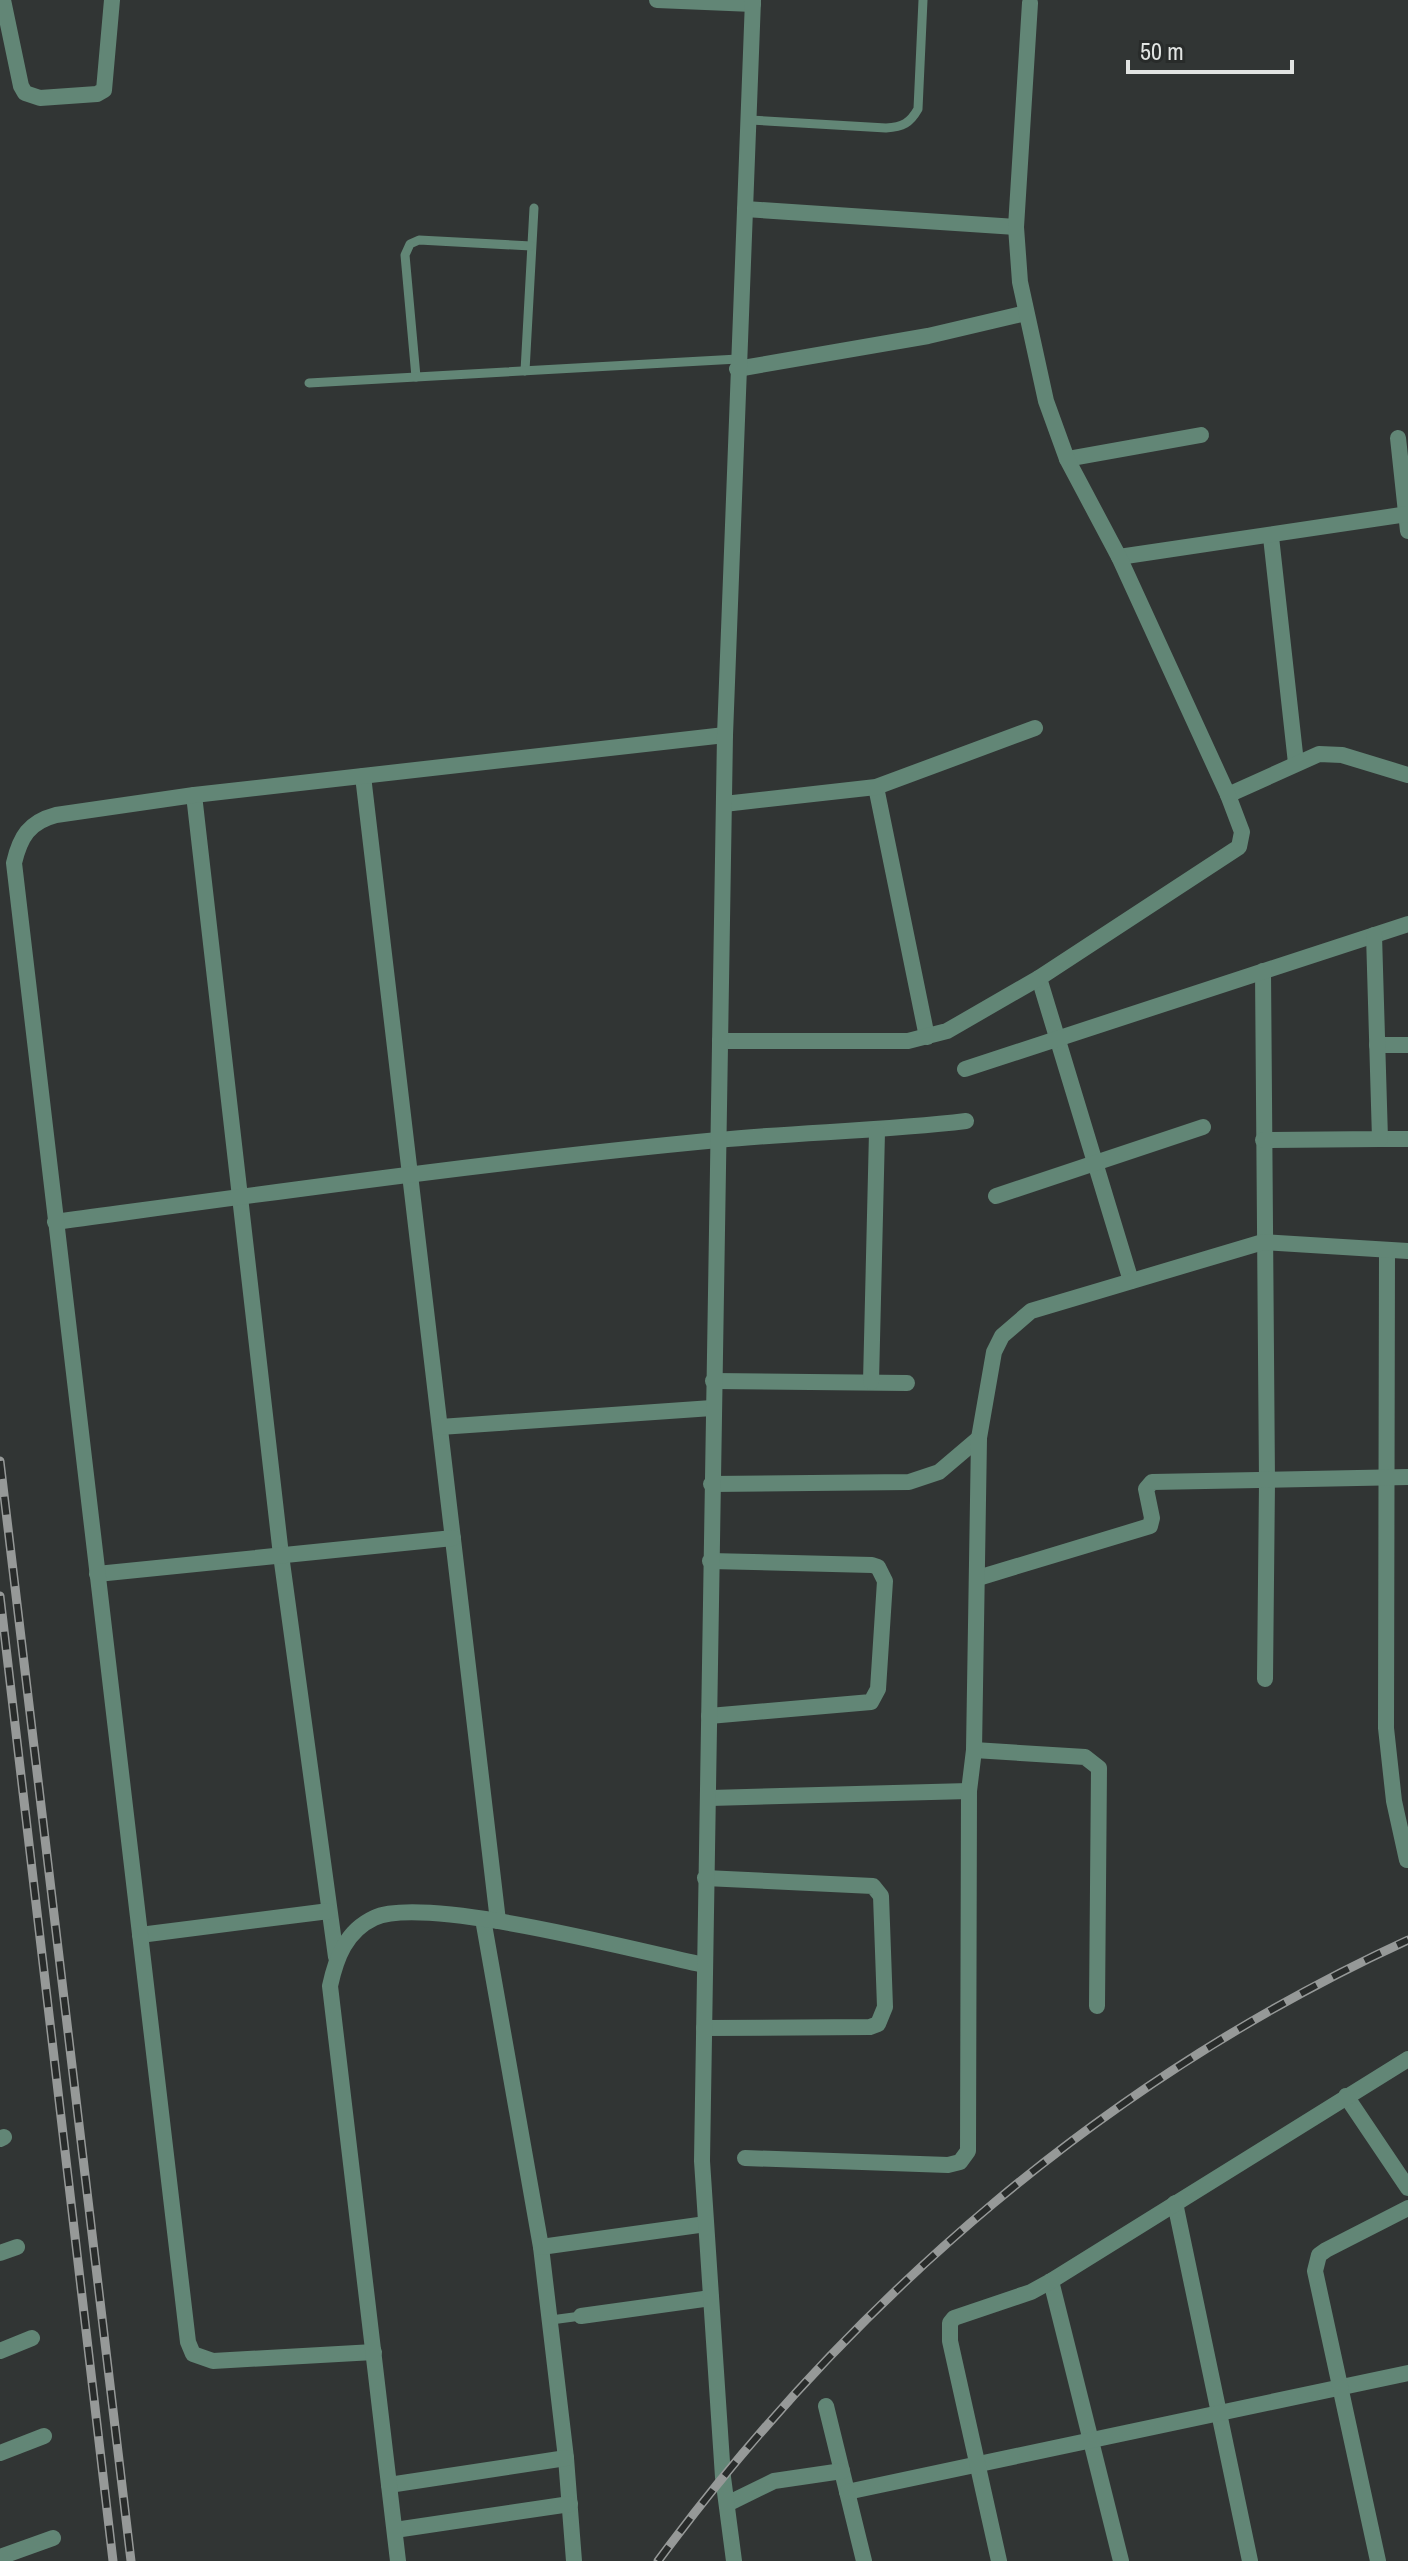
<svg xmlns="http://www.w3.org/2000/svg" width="1408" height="2561" viewBox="0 0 1408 2561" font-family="'Archivo Narrow',sans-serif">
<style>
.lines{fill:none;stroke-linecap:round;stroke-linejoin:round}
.service{stroke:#628676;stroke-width:9}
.minor{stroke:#628676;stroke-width:16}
.tertiary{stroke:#628676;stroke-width:16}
.rail-casing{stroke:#969998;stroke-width:9}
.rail{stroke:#282b2a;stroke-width:6;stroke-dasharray:18;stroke-linecap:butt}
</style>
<rect width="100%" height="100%" fill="#313534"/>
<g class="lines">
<g class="service">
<path d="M750,120L886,128C903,127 910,123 918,109L923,0"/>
<polyline points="525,371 534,208"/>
<polyline points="416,377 405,255 410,244 419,240 531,246"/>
<polyline points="309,383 738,359"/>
<polyline points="551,2320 581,2316"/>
</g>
<g class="minor">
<polyline points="3,0 21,86 25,93 40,98 97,94 104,90 112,0"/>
<polyline points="657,0 753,4"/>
<polyline points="745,209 1016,227"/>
<polyline points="737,369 928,336 1026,313"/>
<polyline points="1398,438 1408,531"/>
<polyline points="1067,459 1201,435"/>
<polyline points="1271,537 1296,763"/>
<polyline points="1119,557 1408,514"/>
<polyline points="363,776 498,1921"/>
<polyline points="876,787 927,1037"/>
<polyline points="194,795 281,1555 336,1957"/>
<polyline points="1228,795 1319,754 1342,755 1408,775"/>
<polyline points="724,804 876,787 1035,728"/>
<polyline points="1263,971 1267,1482 1265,1679"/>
<polyline points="1039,978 1131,1281"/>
<polyline points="720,1041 908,1041 947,1031 1039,978 1239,847 1242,832 1228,795 1119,557 1067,459 1046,401 1020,282 1016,227 1030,3"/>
<polyline points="1377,1045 1408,1045"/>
<polyline points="965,1069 1408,924"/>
<polyline points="1380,1139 1408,1139"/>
<polyline points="1263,1140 1380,1139 1374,935"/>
<polyline points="996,1196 1203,1127"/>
<path d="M55,1222C276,1192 496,1161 718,1140C800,1132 883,1131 966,1121"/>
<polyline points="1387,1251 1386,1728 1394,1801 1407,1860"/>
<polyline points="713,1381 907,1383"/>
<polyline points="871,1382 877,1132"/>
<polyline points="440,1427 712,1408"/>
<polyline points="711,1484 909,1482 939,1472 979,1438"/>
<polyline points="97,1574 453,1538"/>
<polyline points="978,1578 1150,1526 1152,1518 1146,1489 1152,1482 1408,1477"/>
<polyline points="709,1716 871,1702 878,1689 885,1581 878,1567 872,1565 710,1561"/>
<polyline points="974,1750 1085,1757 1099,1768 1097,2006"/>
<polyline points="710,1798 969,1791"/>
<polyline points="483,1919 541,2247 566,2458 574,2561"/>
<polyline points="140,1935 329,1911"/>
<polyline points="704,2028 870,2027 878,2024 885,2007 881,1896 873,1886 705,1878"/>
<polyline points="1346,2096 1408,2188"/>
<polyline points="0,2139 4,2137"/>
<polyline points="745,2158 948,2165 960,2162 968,2151 969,1791 974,1750 979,1438 994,1352 1002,1336 1031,1311 1263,1242 1408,1251"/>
<polyline points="1175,2203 1250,2561"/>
<polyline points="541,2247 706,2224"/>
<polyline points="0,2253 17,2247"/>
<polyline points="1051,2281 1121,2561"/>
<polyline points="581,2316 711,2298"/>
<polyline points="0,2351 32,2338"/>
<path d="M374,2352L213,2361L193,2354L188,2342L14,863C20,837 29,822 56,815L194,795L725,735"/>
<polyline points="826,2406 864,2561"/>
<polyline points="0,2453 44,2436"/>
<polyline points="389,2485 566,2458"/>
<polyline points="847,2492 1408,2373"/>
<polyline points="727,2504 774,2481 842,2471"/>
<polyline points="395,2530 570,2504"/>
<polyline points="0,2557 53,2538"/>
<path d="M398,2561L330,1986C336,1958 346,1931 374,1918C424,1894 642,1952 704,1965"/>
<polyline points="999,2561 950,2341 950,2323 954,2318 1031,2292 1051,2281 1408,2059"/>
<polyline points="1378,2561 1315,2271 1319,2255 1326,2250 1408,2208"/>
</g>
<polyline class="tertiary" points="734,2561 723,2477 702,2161 725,735 753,0"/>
<defs>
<g id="rail">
<polyline points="0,1461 131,2561"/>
<polyline points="0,1596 113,2561"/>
<path d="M658,2561C853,2297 1109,2077 1408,1940"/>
</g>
</defs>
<use href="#rail" class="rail-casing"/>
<use href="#rail" class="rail"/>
</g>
<path d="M1128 60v12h164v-12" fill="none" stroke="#e1e4e2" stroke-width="4"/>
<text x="1140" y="60" font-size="24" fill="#e1e4e2" stroke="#282b2a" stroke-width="6" paint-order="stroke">50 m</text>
</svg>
